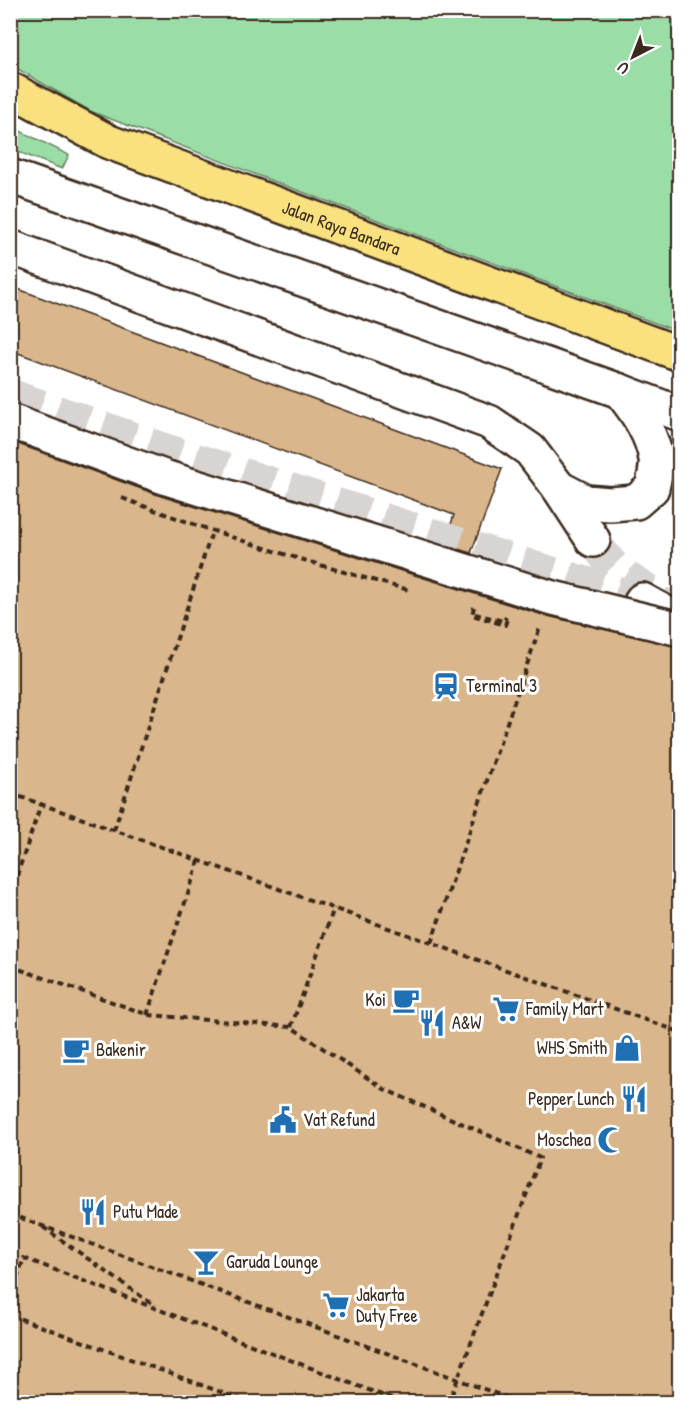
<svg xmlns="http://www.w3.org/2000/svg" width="690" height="1413" viewBox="0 0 690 1413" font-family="'Patrick Hand',sans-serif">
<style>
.green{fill:#9bdda7;stroke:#6b8462;stroke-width:1.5}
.building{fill:#d9b68b;stroke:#3b2a1e;stroke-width:1.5}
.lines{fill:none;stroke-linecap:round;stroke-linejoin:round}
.tertiary-tunnel{stroke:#d8d4d2;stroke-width:33;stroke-dasharray:33 16;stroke-linecap:butt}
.tertiary-casing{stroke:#3b2a1e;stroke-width:38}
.primary-casing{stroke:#3b2a1e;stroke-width:38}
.path{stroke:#3b2a1e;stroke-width:4;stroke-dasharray:6 4.5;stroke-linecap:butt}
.tertiary{stroke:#fff;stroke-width:33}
.primary{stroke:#fae180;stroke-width:33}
.tertiary-bridge-casing{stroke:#3b2a1e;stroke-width:38;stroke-linecap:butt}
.path-bridge{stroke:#3b2a1e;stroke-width:4;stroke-dasharray:6 4.5;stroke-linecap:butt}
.tertiary-bridge{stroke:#fff;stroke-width:33}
.labels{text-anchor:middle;stroke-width:6;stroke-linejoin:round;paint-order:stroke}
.street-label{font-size:18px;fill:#3b2a1e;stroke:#fff}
.poi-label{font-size:18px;fill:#3b2a1e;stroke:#fff;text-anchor:start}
</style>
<rect width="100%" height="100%" fill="#fff"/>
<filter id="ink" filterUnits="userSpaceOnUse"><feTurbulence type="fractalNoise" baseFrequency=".0167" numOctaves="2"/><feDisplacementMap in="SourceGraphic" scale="12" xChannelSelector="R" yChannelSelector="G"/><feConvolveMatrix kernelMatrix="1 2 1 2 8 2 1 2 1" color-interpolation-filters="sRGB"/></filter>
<g filter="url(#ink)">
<g class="green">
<polygon points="10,11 679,11 679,332 270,180 90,111 11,65"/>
<polygon points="10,126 69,155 62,169 11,149"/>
</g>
<g class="building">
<polygon points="10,286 502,469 471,553 444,545 454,515 10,350"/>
<polygon points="10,441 161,496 543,615 680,647 680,1402 10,1402"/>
</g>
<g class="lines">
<g class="tertiary-tunnel">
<polyline points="10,395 163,449 523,564 642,600 669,605"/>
<path d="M593,540C613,568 619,575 650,591"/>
</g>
<defs>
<g id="tertiary">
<polyline points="10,176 620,391 680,414"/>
<polyline points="10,247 489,422 530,450 559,488 593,540"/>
<polyline points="10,421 167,478"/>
<path d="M559,488L586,502L610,504L636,502L652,488C654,480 657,468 656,459C652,434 636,410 620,391"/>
<polyline points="642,600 680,621"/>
</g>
<g id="primary">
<path id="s1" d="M10,89L109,142L680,354"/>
</g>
</defs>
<use href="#tertiary" class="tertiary-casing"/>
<use href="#primary" class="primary-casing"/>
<g class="path">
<path d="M122,498C217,534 311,564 409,590"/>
<polyline points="474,607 472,615 505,625 507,619"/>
<polyline points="475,614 504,621 506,617"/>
<polyline points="10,793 680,1032"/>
<polyline points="10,896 41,804"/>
<polyline points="10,966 149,1015 291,1027 384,1089 540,1158 449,1402"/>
<polyline points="147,1015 199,861"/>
<polyline points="291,1027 334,908"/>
<polyline points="10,1214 519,1402"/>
<polyline points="43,1227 155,1306"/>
<polyline points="10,1298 24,1258 400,1402"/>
<polyline points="10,1315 248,1402"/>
</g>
<use href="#tertiary" class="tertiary"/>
<use href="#primary" class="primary"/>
<defs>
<polyline id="tertiary-bridge" points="167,478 549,597 680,629"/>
</defs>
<use href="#tertiary-bridge" class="tertiary-bridge-casing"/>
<g class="path-bridge">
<polyline points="114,830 212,532"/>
<polyline points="431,943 540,627"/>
</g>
<use href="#tertiary-bridge" class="tertiary-bridge"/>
</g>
</g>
<defs>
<symbol id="station-bare" viewBox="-9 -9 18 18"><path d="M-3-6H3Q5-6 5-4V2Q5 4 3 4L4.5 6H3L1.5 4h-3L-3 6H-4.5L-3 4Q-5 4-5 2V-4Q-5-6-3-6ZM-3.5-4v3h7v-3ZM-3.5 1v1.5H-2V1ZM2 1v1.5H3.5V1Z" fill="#1f6fb2" stroke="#fff" stroke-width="2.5" paint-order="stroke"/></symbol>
<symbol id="cafe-bare" viewBox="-9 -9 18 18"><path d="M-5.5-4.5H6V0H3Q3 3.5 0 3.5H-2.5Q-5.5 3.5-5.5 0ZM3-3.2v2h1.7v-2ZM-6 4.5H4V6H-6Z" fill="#1f6fb2" stroke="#fff" stroke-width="2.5" paint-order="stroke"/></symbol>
<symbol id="supermarket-bare" viewBox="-9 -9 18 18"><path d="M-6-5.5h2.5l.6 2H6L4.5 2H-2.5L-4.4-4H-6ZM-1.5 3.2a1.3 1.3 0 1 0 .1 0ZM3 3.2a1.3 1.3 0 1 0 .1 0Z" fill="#1f6fb2" stroke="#fff" stroke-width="2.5" paint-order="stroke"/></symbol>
<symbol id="restaurant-bare" viewBox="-9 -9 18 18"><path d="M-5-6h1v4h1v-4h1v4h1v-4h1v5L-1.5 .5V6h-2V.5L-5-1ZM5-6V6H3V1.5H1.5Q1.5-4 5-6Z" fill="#1f6fb2" stroke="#fff" stroke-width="2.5" paint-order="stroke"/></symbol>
<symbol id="shop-bare" viewBox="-9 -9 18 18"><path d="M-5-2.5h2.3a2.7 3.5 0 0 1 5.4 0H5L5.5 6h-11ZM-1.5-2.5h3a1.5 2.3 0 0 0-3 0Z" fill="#1f6fb2" stroke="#fff" stroke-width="2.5" paint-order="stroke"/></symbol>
<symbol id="civic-bare" viewBox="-9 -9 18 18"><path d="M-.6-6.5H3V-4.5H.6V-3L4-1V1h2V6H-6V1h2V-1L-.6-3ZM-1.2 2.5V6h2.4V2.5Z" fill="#1f6fb2" stroke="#fff" stroke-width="2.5" paint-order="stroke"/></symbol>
<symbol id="mosque-bare" viewBox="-9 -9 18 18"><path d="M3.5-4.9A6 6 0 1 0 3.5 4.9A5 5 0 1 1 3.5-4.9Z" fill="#1f6fb2" stroke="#fff" stroke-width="2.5" paint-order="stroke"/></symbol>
<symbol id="bar-bare" viewBox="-9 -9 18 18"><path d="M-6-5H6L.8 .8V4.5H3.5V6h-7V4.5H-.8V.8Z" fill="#1f6fb2" stroke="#fff" stroke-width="2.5" paint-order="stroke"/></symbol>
</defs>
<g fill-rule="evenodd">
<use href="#station-bare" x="427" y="667" width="38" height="38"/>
<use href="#cafe-bare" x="387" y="981" width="38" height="38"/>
<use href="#supermarket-bare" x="487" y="990" width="38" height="38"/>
<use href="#restaurant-bare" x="413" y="1004" width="38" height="38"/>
<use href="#shop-bare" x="608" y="1029" width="38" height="38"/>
<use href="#cafe-bare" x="57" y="1031" width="38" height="38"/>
<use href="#restaurant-bare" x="615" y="1080" width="38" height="38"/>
<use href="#civic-bare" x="264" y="1101" width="38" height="38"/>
<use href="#mosque-bare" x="592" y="1121" width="38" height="38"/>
<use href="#restaurant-bare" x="74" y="1193" width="38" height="38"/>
<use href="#bar-bare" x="187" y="1243" width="38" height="38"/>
<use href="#supermarket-bare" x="317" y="1286" width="38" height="38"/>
</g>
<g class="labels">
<g class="street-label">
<text dy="6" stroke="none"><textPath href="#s1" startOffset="360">Jalan Raya Bandara</textPath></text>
</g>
<g class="poi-label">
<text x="466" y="692">Terminal 3</text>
<text x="386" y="1006" text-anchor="end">Koi</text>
<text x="526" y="1015">Family Mart</text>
<text x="452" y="1029">A&amp;W</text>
<text x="607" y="1054" text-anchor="end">WHS Smith</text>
<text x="96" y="1056">Bakenir</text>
<text x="614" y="1105" text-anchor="end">Pepper Lunch</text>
<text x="303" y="1126">Vat Refund</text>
<text x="591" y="1146" text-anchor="end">Moschea</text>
<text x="113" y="1218">Putu Made</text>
<text x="226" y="1268">Garuda Lounge</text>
<text x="356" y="1301">Jakarta<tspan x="356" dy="21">Duty Free</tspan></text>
</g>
</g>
<rect width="690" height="1413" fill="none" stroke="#fff" stroke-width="36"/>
<rect x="18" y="18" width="654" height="1377" fill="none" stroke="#3b2a1e" stroke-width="2" filter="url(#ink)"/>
<g transform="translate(633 57) rotate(222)" stroke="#ffffff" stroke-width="4.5" paint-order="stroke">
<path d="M0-4.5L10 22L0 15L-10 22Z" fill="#3b2a1e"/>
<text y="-9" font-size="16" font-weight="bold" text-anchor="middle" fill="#3b2a1e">U</text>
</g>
</svg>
